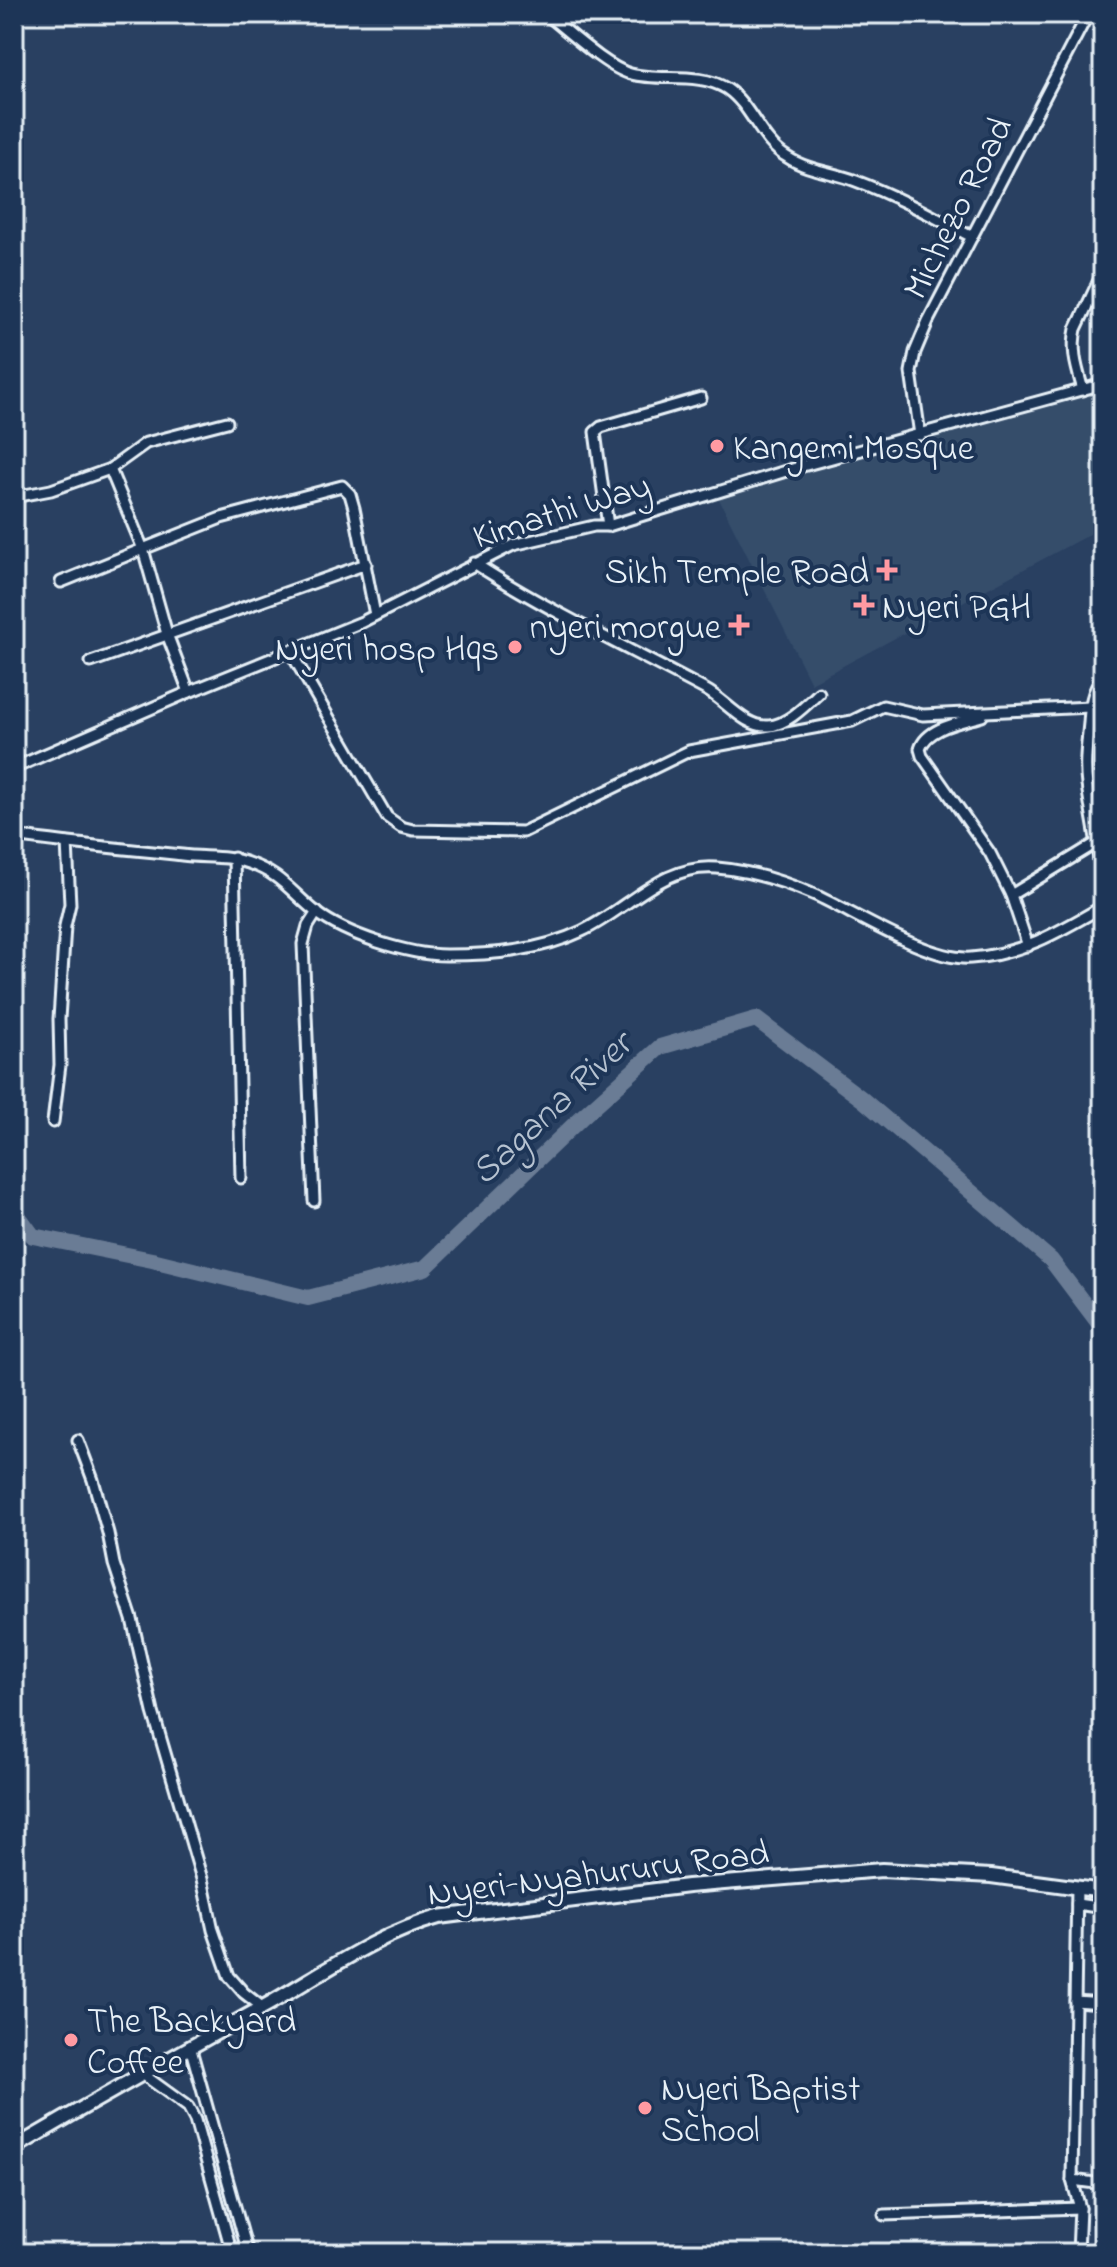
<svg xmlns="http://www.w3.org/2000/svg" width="1117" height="2267" viewBox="0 0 1117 2267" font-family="'Indie Flower',sans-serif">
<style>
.built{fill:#364d6b}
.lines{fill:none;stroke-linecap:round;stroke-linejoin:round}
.river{stroke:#6b7c95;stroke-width:16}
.street-casing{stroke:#e8f1f8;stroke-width:15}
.secondary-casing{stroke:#e8f1f8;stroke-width:18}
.street{stroke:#1d3557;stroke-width:9}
.secondary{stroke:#1d3557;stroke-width:12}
.poi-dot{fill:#ff9aa2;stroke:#1d3557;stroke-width:3}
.labels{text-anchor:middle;stroke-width:8;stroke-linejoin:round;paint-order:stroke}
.street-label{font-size:36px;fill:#e8f1f8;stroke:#1d3557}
.poi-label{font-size:36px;fill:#e8f1f8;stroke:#1d3557;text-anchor:start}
.water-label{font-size:38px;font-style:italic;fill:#b6c2d0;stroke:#1d3557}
</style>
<rect width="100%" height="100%" fill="#294061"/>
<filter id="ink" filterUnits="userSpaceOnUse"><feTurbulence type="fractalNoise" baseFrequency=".0125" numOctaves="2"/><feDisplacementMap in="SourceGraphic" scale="16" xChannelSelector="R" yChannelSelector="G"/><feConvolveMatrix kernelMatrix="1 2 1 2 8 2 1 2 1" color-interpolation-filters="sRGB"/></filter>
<g filter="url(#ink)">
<polygon class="built" points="1103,384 1103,527 811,683 718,497"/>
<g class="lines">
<polyline class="river" points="14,1210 33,1236 152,1260 308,1298 425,1268 583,1116 660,1047 756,1019 862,1099 1051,1260 1100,1325 1103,1324"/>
<defs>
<g id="street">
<path d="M546,14C567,30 607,68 631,74C661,82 699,71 727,89C752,106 760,141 787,157C808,171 833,172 856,181C896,196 934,217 972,237"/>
<path d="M1083,390C1077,368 1071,352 1076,329L1103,272"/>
<polyline points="920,435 911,372 915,352 928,321 1088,14"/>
<polyline points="14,497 51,490 110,469 146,443 227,422"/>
<polyline points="608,526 595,432 601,427 701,398"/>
<path d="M474,563C548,611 628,648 706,690C725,700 745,728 769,726C787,725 806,705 819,693"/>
<polyline points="61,582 143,549 110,469"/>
<polyline points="290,651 387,817 401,827 413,830 523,832 689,751 852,721 883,706 923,715 1090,707 1103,709"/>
<polyline points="91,662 366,564"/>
<polyline points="189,692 167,634 143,549 221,518 342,486 350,494 354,508 375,615"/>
<path d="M982,716C962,722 927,727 920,749L922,756L990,853L1011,895L1028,946"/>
<polyline points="14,768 189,692 362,622 513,545 594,526 608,526 799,467 1103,384"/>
<path d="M14,836C70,844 126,849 182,855C204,858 227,855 248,863C281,874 290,891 316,912C346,935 409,955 446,955C493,955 540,951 582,931C627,910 663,863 717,868C752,871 783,881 815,895C855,913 929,961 971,958C1019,955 1059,932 1100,908C1104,866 1093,826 1087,785C1084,764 1087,744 1089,723C1090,706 1092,690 1103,677"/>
<polyline points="234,858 241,1178"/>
<polyline points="1011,895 1098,842 1100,844"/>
<polyline points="53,1122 60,1065 59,1019 65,926 70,904 67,843"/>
<polyline points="314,1201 303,944 308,926 317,912"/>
<polyline points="78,1440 93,1480 108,1533 114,1564 132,1619 153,1712 202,1879 213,1930 229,1976 244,1993 262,2007"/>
<polyline points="1077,1887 1072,2180 1080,2208 1078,2253"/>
<polyline points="1077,1904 1103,1908"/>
<polyline points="1075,2001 1103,2003"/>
<polyline points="190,2046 248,2253"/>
<polyline points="141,2073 188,2107 195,2120 232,2253"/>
<polyline points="1072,2180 1103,2184"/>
<polyline points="884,2215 1080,2208"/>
</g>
<path id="secondary" d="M14,2148C97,2099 181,2052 265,2006C322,1974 376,1934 439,1917L688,1886L882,1870L991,1876L1103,1891"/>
</defs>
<use href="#street" class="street-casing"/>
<use href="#secondary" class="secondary-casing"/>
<use href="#street" class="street"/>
<use href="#secondary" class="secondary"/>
</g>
</g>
<g class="poi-dot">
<circle cx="717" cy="446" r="8"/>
<path d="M883 558h8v8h8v8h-8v8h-8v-8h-8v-8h8z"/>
<path d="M860 593h8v8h8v8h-8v8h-8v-8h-8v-8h8z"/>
<path d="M735 613h8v8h8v8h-8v8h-8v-8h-8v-8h8z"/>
<circle cx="515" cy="647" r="8"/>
<circle cx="71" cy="2040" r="8"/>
<circle cx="645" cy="2108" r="8"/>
</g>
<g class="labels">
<g class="street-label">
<text transform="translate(956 207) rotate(-63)" y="13">Michezo Road</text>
<text transform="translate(561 509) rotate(-17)" y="13">Kimathi Way</text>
<text transform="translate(598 1871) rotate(-7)" y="13">Nyeri-Nyahururu Road</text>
</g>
<g class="poi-label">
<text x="733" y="459">Kangemi Mosque</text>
<text x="869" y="583" text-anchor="end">Sikh Temple Road</text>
<text x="882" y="618">Nyeri PGH</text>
<text x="721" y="638" text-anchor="end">nyeri morgue</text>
<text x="499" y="660" text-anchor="end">Nyeri hosp Hqs</text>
<text x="87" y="2032">The Backyard<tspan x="87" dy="41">Coffee</tspan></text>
<text x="661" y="2100">Nyeri Baptist<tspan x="661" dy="41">School</tspan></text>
</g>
<g class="water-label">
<text transform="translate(550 1107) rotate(-43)" y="13">Sagana River</text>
</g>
</g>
<rect width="1117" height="2267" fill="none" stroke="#1d3557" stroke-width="48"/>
<rect x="24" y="24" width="1069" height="2219" fill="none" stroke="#e8f1f8" stroke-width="3" filter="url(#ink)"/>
</svg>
